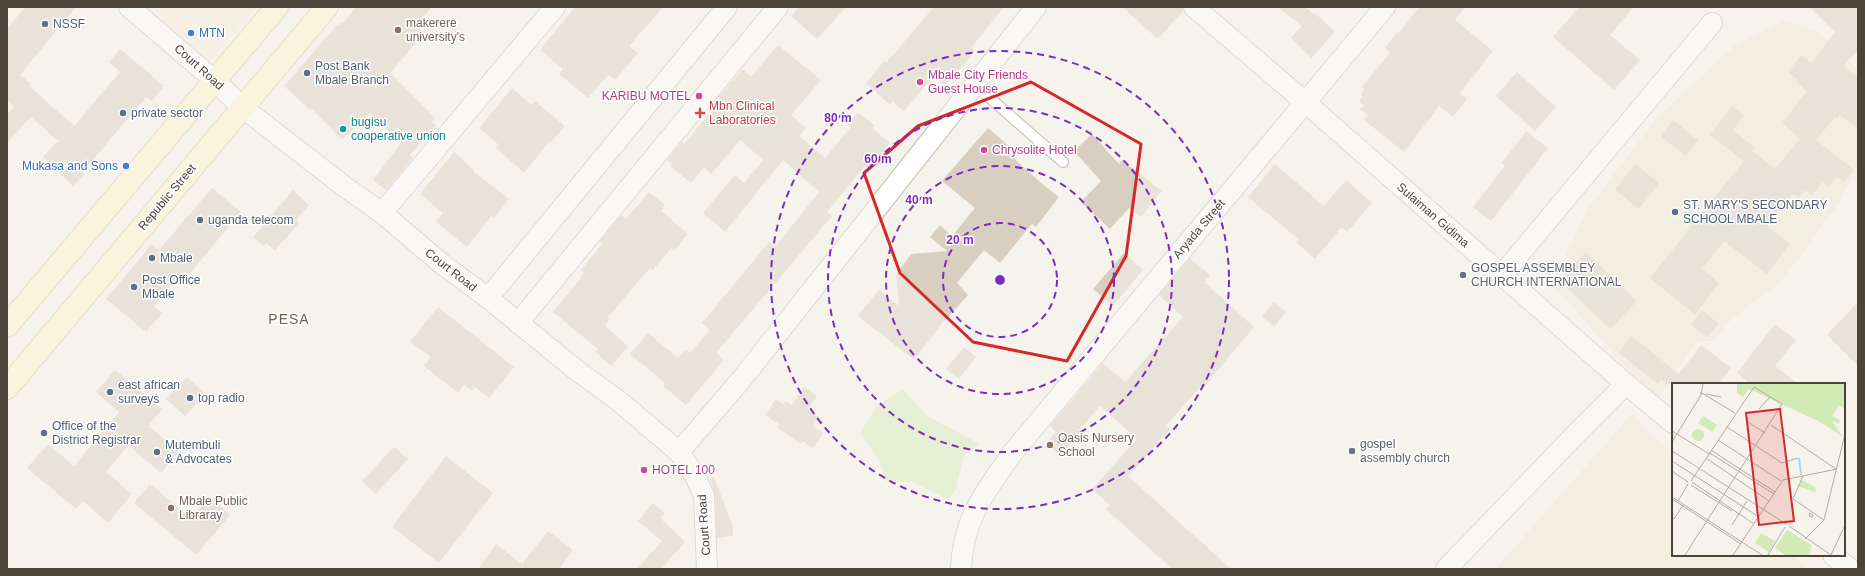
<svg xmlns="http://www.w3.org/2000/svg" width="1865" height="576" viewBox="0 0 1865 576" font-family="Arial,sans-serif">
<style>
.commercial{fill:#f7ead8}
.education{fill:#efe8d6}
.green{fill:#d2eab5}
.building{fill:#d8cfc1}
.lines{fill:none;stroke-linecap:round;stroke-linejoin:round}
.service-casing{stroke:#c2bbae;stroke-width:12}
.minor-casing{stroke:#c2bbae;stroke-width:22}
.secondary-casing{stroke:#d6c79b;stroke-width:24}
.service{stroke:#fff;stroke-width:10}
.minor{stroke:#fff;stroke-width:20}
.secondary{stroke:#fff3cd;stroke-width:22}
.marked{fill:none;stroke:#d62828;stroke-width:3;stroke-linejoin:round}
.ring{fill:none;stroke:#7b2cbf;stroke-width:2;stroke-dasharray:7 5}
.service-dot{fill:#5c6f8a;stroke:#fff;stroke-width:1.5}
.education-dot{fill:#8d6e63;stroke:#fff;stroke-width:1.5}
.shop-dot{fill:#3f7fe0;stroke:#fff;stroke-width:1.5}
.hotel-dot{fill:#d1479c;stroke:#fff;stroke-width:1.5}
.health-dot{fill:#e0444e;stroke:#fff;stroke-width:1.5}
.culture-dot{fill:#0f9aa8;stroke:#fff;stroke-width:1.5}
.worship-dot{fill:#6b7280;stroke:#fff;stroke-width:1.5}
.labels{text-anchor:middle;stroke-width:3;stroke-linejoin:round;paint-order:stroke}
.education-label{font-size:12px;fill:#785e54;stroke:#fff;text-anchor:start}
.service-label{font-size:12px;fill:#4e5e75;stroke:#fff;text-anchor:start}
.shop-label{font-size:12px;fill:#366cbe;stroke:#fff;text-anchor:start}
.street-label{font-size:12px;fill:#4b4439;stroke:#fff}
.hotel-label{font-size:12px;fill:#b23c85;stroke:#fff;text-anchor:start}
.health-label{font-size:12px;fill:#be3a42;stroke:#fff;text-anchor:start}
.culture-label{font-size:12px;fill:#0d838f;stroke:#fff;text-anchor:start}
.worship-label{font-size:12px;fill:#5b616d;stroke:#fff;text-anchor:start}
.quarter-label{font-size:14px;letter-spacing:1px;fill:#6e6250;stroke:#fff}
.inset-river{fill:none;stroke:#a9d4f2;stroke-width:2}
.inset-road{fill:none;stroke:#b2ada4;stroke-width:1}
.view{fill:#d62828;fill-opacity:0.15;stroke:#d62828;stroke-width:2}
.inset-edge{fill:none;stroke:#4b4439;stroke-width:2}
.centre{fill:#7b2cbf;stroke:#fff;stroke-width:2}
.ring-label{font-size:12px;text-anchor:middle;font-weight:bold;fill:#7b2cbf;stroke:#fff;stroke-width:3;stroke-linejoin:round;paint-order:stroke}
</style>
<rect width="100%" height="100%" fill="#f6f3ec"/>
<polygon class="commercial" points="135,7 257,7 204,67"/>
<g class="education">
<polygon points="1785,20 1819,33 1858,70 1858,167 1839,203 1782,281 1733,318 1712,341 1696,341 1659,398 1627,368 1552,284 1589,207 1657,118 1734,46"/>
<polygon points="1633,413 1646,430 1673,453 1673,555 1792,555 1808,569 1495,569"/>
</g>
<polygon class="green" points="902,389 929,417 980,444 963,457 956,489 948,500 913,482 886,481 880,462 860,433 877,406"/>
<g class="building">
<polygon points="25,7 76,7 20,75 31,84 29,86 74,126 120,72 109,62 120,49 164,86 152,101 146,97 82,173 84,175 73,186 43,157 58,141 31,117 7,143 7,114 14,107 7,101 7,29"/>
<polygon points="357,7 432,7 415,26 424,33 390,73 435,118 432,122 436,125 410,155 413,158 386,190 373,180 401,143 370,113 342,140 312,109 310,110 284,86 339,23 341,25"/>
<polygon points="575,7 663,7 629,46 638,53 615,80 608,75 588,98 559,74 563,69 540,50"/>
<polygon points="799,7 846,7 817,39 791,16"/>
<polygon points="934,7 1004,7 971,48 975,51 945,86 934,76 904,111 893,102 890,105 866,83 884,61 886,63"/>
<polygon points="1122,7 1183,7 1183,11 1158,39"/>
<polygon points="1278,7 1305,7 1314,14 1315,13 1335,32 1311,58 1291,38 1302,26"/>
<polygon points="1419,7 1465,7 1455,20 1493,51 1460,93 1467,99 1453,117 1439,106 1404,152 1364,120 1368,115 1360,109 1364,105 1359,101 1363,96 1361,94 1364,89 1362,87 1390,52 1385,48 1397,32 1399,33"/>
<polygon points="1579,7 1634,7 1610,35 1640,60 1614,90 1553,37"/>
<polygon points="1809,7 1858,7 1858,50 1843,66 1858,78 1858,129 1840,115 1837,119 1835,117 1816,140 1854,170 1844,182 1837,177 1829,187 1823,182 1812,196 1805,190 1799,198 1793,194 1767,226 1790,244 1767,274 1724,241 1702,269 1719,283 1695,315 1650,278 1744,161 1710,135 1732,106 1744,115 1733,130 1755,148 1752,151 1775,169 1800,139 1782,123 1807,91 1796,82 1798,80 1788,72 1801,55 1811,63 1835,32"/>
<polygon points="778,45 821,80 791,115 806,128 799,136 825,158 851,127 847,125 858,112 874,125 872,128 890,143 869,169 866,166 863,168 827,212 832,216 716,353 724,360 686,405 663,386 665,383 630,354 648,333 678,358 686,349 690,353 710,330 702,323 769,242 775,247 819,192 783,160 725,232 703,213 735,175 744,183 763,160 740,140 711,174 704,167 691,183 670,166 672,164 667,160 682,142 684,144 720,100 718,98 743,69 751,77"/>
<polygon points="1517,72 1556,107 1535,131 1496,96"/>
<polygon points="512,88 532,105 535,101 565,126 551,142 550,141 524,173 496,148 499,145 479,128"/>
<polygon points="1673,120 1698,140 1686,156 1661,136"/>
<polygon points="988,128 1010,147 1006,151 1041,183 1059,197 1036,227 1032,224 1000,263 984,250 957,283 968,295 940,326 914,360 858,316 879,290 899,306 896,275 911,254 947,251 930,237 940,225 952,236 975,208 942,181"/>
<polygon points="1526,131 1548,148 1491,221 1473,207 1505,166 1502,163"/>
<polygon points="1092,134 1119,164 1122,160 1162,191 1141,217 1129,208 1110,229 1081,202 1101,181 1074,151"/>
<polygon points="454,152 474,170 473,171 509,199 494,218 491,216 467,247 436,222 443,213 420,194"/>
<polygon points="1275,164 1324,206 1346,180 1372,203 1347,232 1342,227 1315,259 1296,242 1298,239 1248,197"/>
<polygon points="1635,164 1659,183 1639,209 1615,190"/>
<polygon points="212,188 241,212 186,278 181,273 154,306 162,313 146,332 106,299 152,244 159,250"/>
<polygon points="293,190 309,205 296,220 299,223 275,250 266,243 264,246 253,237"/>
<polygon points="649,192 665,205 661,211 688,234 674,251 671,248 653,270 650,268 607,318 609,320 605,326 628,346 611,366 595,352 598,349 553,312 581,278 580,277 584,273 581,270 602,244 599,242 622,215 626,219"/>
<polygon points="1586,252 1637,301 1610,329 1559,280"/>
<polygon points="1124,253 1143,270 1113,306 1093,289"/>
<polygon points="1190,258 1210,275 1204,282 1254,327 1203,388 1201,386 1166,426 1170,429 1128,476 1231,569 1172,569 1106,509 1110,505 1092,489 1137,439 1100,406 1078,431 1080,433 1060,456 1046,443 1056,432 1050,426 1103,363 1125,382 1183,317 1159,295"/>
<polygon points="1274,302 1286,312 1274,327 1262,316"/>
<polygon points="1858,302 1858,366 1827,335"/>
<polygon points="438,307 514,367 489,398 475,387 472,390 464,385 458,393 424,366 431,357 410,342"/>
<polygon points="1702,310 1719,324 1707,338 1691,325"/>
<polygon points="1775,324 1796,340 1775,366 1798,384 1751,384 1737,373"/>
<polygon points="1631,336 1679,374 1701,345 1731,368 1718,384 1667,384 1661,379 1658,384 1619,353"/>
<polygon points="964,347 976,357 959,379 946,369"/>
<polygon points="115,370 162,409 148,426 179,451 161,473 128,445 106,472 132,494 108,523 83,501 76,509 27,468 48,444 74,466 119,412 96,392"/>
<polygon points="187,377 205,394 185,416 166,399"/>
<polygon points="804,387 817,396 808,409 819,417 813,426 823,433 813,448 802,441 801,444 786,434 777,427 779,424 765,415 776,399 784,405 786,401 792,405"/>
<polygon points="394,447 408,459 376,494 362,481"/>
<polygon points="446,456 493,493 439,563 392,527"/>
<polygon points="714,477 733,527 733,536 717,538 715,496 710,478"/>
<polygon points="150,484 191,518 209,497 230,515 196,555 134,503"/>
<polygon points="653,503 665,513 660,518 685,542 661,569 637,569 662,541 638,521"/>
<polygon points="548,531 573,550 559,569 478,569 496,544 522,564"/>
</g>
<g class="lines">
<defs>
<polyline id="service" points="975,85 1063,162"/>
<g id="minor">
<polyline points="129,7 214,80 242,107 345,187 382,213 442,264 488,298 575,369 620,402 679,452 695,476 704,496 707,569"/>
<polyline points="1194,7 1305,102 1626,384 1673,423"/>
<polyline points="382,213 555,7"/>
<polyline points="1502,275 1712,23"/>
<polyline points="488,298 727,7"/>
<polyline points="518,323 778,7"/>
<polyline points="679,452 741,380 1036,7"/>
<polyline points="1833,555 1850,569"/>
<path d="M961,569C963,517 986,491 1014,451L1385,7"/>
<polyline points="1446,569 1576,434 1626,384"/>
</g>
<g id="secondary">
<polyline points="7,326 277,7"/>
<polyline points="7,388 327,7"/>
</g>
</defs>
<use href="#service" class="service-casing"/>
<use href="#minor" class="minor-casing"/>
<use href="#secondary" class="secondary-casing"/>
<use href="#service" class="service"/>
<use href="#minor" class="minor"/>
<use href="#secondary" class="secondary"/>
</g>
<path d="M0 0H1865V576H0ZM1031,82L1141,144L1126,256L1067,361L973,342L900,273L864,173L918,126Z" fill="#f6f3ec" fill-opacity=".55" fill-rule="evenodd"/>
<path class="marked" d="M1031,82L1141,144L1126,256L1067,361L973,342L900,273L864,173L918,126Z"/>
<g class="ring">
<circle cx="1000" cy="280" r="57"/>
<circle cx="1000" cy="280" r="114"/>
<circle cx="1000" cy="280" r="172"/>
<circle cx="1000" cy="280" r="229"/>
</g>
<g class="service-dot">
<circle cx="45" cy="24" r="4"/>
<circle cx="307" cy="73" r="4"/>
<circle cx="123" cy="113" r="4"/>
<circle cx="1675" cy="212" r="4"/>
<circle cx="200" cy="220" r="4"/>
<circle cx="152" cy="258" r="4"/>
<circle cx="134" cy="287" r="4"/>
<circle cx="110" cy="392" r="4"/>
<circle cx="190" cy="398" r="4"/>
<circle cx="44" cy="433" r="4"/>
<circle cx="157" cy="452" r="4"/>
</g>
<g class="education-dot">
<circle cx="398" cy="30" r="4"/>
<circle cx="1050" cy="445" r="4"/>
<circle cx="171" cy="508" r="4"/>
</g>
<g class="shop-dot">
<circle cx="191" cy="33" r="4"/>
<circle cx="126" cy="166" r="4"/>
</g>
<g class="hotel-dot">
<circle cx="920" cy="82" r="4"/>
<circle cx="699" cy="96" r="4"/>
<circle cx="984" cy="150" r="4"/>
<circle cx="644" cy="470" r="4"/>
</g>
<path class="health-dot" d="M698 107h4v4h4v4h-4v4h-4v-4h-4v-4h4z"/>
<circle class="culture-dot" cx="343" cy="129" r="4"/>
<g class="worship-dot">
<circle cx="1463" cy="275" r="4"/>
<circle cx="1352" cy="451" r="4"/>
</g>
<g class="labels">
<g class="education-label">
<text x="406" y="27">makerere<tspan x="406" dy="14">university's</tspan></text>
<text x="1058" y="442">Oasis Nursery<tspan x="1058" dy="14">School</tspan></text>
<text x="179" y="505">Mbale Public<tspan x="179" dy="14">Libraray</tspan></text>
</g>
<g class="service-label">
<text x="53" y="28">NSSF</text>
<text x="315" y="70">Post Bank<tspan x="315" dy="14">Mbale Branch</tspan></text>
<text x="131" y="117">private sector</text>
<text x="1683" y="209">ST. MARY'S SECONDARY<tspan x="1683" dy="14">SCHOOL MBALE</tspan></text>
<text x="208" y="224">uganda telecom</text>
<text x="160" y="262">Mbale</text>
<text x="142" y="284">Post Office<tspan x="142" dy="14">Mbale</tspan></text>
<text x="118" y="389">east african<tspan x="118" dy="14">surveys</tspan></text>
<text x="198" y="402">top radio</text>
<text x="52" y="430">Office of the<tspan x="52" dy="14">District Registrar</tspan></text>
<text x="165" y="449">Mutembuli<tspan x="165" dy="14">&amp; Advocates</tspan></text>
</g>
<g class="shop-label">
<text x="199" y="37">MTN</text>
<text x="118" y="170" text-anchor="end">Mukasa and Sons</text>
</g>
<g class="street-label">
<text transform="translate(199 67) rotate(42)" y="4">Court Road</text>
<text transform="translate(167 197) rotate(-50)" y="4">Republic Street</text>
<text transform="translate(1433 215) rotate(41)" y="4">Sulaiman Gidima</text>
<text transform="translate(1199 229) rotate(-50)" y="4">Aryada Street</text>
<text transform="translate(451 270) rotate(38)" y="4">Court Road</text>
<text transform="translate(704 525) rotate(-94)" y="4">Court Road</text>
</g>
<g class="hotel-label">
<text x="928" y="79">Mbale City Friends<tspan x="928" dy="14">Guest House</tspan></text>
<text x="691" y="100" text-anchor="end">KARIBU MOTEL</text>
<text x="992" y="154">Chrysolite Hotel</text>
<text x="652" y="474">HOTEL 100</text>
</g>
<g class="health-label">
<text x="709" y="110">Mbn Clinical<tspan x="709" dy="14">Laboratories</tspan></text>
</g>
<g class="culture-label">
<text x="351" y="126">bugisu<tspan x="351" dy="14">cooperative union</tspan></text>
</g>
<g class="worship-label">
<text x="1471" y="272">GOSPEL ASSEMBLEY<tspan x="1471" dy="14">CHURCH INTERNATIONAL</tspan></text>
<text x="1360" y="448">gospel<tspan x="1360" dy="14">assembly church</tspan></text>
</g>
<g class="quarter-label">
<text x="289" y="324">PESA</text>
</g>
</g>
<g transform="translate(1672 383)">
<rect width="173" height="173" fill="#f6f3ec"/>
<path d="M65,1H173V26L167,22L160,33L168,37L167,41L160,38L171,54L146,38L77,6L71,14L65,10ZM31,33L45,42L40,49L26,40ZM20 52a6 6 0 1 1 12 0a6 6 0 1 1-12 0ZM130,97L144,105L143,109L126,103ZM115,147L139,162L138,172H113L103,165ZM89,150L103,158L97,169L83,160Z" fill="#d2eab5"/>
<path class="inset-river" d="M127,75L129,92"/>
<path class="inset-road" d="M28,9L63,30M34,11L49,14M87,26L98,14M76,39L93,50M99,42L164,86M55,44L110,80L126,75M0,48L37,71M46,57L109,98M0,59L29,12L31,1M39,67L103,109M0,68L114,141M38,70L102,111M34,75L97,118M0,78L87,134M0,88L16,99M131,93L121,116L152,137M20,99L82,141M19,102L60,128M0,114L90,172M0,116L69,161M6,118L16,101M140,134H139V133H137L138,130L141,132L140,134M0,135L2,136L11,122M60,142L75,118M117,143L159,172L173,142M133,156L152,137L173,51M13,172L110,21L82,4L19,98M61,172L111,97L165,86M96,172L113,144"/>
<path class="view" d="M108,26L122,138L87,142L74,30Z"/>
<rect width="173" height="173" class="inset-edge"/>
</g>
<circle cx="1000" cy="280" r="6" class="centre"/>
<g class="ring-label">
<text x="838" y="122">80 m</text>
<text x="878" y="163">60 m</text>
<text x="919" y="204">40 m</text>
<text x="960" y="244">20 m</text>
</g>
<rect width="1865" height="576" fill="none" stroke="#4b4439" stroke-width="16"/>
</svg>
